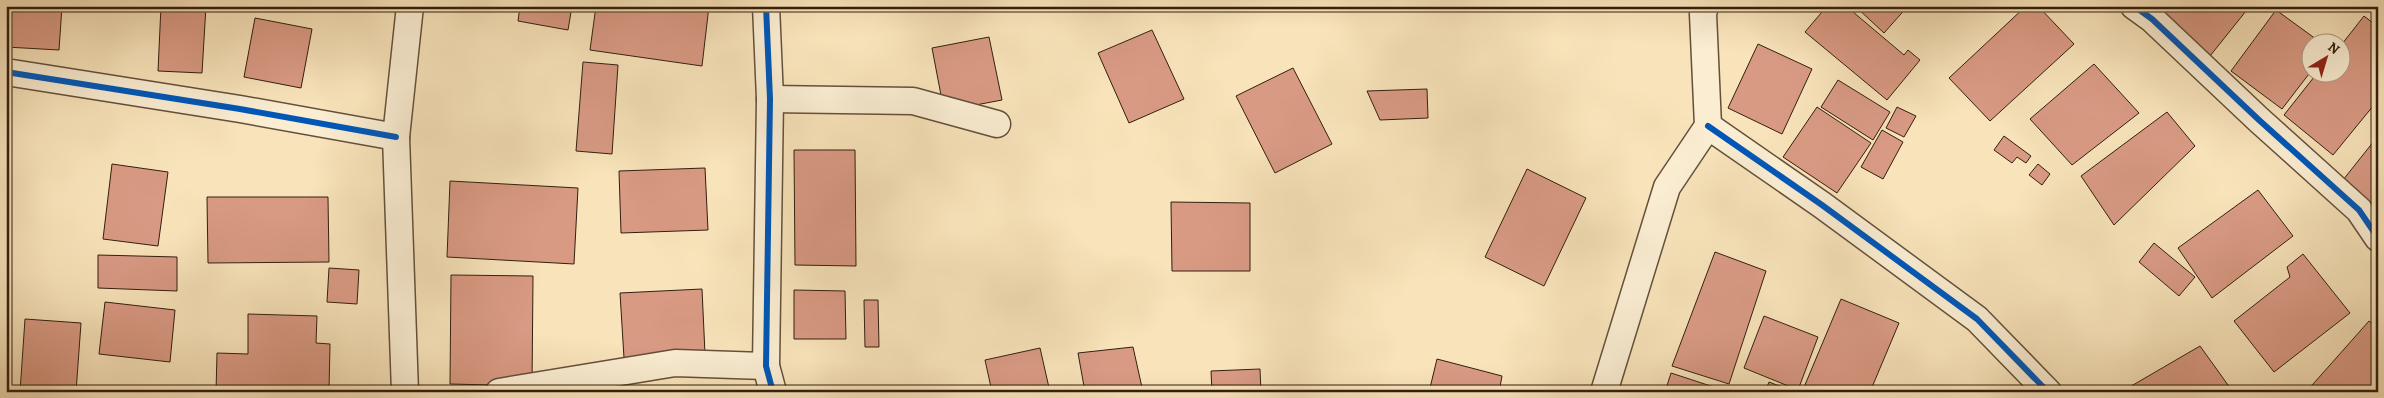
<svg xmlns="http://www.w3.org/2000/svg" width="2384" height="398" viewBox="0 0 2384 398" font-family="Alegreya,serif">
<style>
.building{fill:#d99a84;stroke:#321f0f}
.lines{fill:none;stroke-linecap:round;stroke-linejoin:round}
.minor-casing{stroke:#64503a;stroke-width:29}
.minor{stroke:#faedd2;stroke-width:26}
.cycleway-casing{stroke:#faedd2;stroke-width:9}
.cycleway{stroke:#0057b8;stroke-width:6}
</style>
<rect width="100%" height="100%" fill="#f8e3ba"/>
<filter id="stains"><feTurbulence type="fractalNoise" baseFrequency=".004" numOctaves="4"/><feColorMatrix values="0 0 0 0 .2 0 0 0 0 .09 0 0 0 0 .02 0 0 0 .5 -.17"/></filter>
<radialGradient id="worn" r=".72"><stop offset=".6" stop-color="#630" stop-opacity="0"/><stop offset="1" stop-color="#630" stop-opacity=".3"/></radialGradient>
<g class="building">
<polygon points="6,6 62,6 59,50 6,47"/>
<polygon points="161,6 206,6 202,73 158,71"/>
<polygon points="520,6 572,6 568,30 518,21"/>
<polygon points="596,6 709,6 702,66 590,50"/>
<polygon points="1827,6 1846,6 1904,55 1908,50 1920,60 1887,100 1805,32"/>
<polygon points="1855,6 1908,6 1884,33"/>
<polygon points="2026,6 2038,6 2074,44 1990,121 1949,78"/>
<polygon points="2165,6 2250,6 2210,56 2158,14"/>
<polygon points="2276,10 2320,42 2312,42 2312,70 2282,109 2231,71"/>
<polygon points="2364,16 2378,27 2378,100 2333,155 2284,115 2318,72 2342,72 2342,44"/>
<polygon points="255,18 312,29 301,88 244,77"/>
<polygon points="1152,30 1184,99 1129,123 1098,53"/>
<polygon points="989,37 1002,100 944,111 932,48"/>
<polygon points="1758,44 1812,69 1782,134 1728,108"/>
<polygon points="583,62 618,65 612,154 576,151"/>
<polygon points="2094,64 2139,113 2072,165 2030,119"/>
<polygon points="1293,68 1332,144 1275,173 1236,96"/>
<polygon points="1838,80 1890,112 1873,140 1821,107"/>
<polygon points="1427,89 1428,118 1380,120 1367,91"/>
<polygon points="1817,107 1871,143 1837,193 1783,157"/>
<polygon points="1897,107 1916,116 1904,137 1886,128"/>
<polygon points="2167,112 2195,146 2114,225 2081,176"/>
<polygon points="1882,130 1903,142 1883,179 1861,167"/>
<polygon points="2004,136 2031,156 2026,163 2017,157 2012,163 1994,150"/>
<polygon points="2378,136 2378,216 2339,185"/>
<polygon points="794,150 855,150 856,266 795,265"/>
<polygon points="112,164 168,172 158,246 103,239"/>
<polygon points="2038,164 2050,174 2042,185 2029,175"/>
<polygon points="705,168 708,230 621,233 619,171"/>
<polygon points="1527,169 1586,198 1544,286 1485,257"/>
<polygon points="450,181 578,188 574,264 447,257"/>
<polygon points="2258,190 2293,236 2212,298 2178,248"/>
<polygon points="207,197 328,197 329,262 208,263"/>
<polygon points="1171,202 1250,203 1250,271 1172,271"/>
<polygon points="2154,243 2195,277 2179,296 2139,262"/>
<polygon points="1715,252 1766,271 1729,384 1672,366"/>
<polygon points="2303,254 2350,313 2274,372 2234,321 2290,277 2287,267"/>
<polygon points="98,255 177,257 177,291 98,288"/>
<polygon points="329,268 359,270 357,304 327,302"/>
<polygon points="451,275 533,276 532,386 450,384"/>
<polygon points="702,289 705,354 624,358 620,293"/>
<polygon points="794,290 845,291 846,339 794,339"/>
<polygon points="1841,299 1899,323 1870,392 1802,392"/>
<polygon points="864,300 878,300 879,347 865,347"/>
<polygon points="105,302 175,310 170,362 99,354"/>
<polygon points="248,314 317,316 316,343 330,344 329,390 216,392 217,353 248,354"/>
<polygon points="1764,316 1818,337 1798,390 1744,368"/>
<polygon points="25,319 81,323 76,392 20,392"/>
<polygon points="2369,321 2378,328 2378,392 2306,392"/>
<polygon points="2200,346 2233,392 2121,392"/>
<polygon points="1133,347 1143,392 1085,392 1078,353"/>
<polygon points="1040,348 1050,392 992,392 985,360"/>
<polygon points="1437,359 1502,376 1499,392 1429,392"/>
<polygon points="1260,369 1261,392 1212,392 1211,371"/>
<polygon points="1671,373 1726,391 1725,392 1665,392"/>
<polygon points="1769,382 1795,392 1765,392"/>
</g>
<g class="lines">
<defs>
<g id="minor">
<polyline points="766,6 770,99 766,366 773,392"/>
<polyline points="2134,6 2152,19 2259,120 2359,210 2378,238"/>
<polyline points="6,72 240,109 396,137"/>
<polyline points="770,99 913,101 997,124"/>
<polyline points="1708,126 1822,205 1977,319 2048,392"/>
<polyline points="405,392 396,137 410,6"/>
<polyline points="499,392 675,363 766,366"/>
<polyline points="1604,392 1667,187 1708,126 1703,14 1705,6"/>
</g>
</defs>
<use href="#minor" class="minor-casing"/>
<use href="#minor" class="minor"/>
<defs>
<g id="cycleway">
<polyline points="766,6 770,99 766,366 773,392"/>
<polyline points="2134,6 2152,19 2259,120 2359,210 2378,238"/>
<polyline points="6,72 240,109 396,137"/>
<polyline points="1708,126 1822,205 1977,319 2048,392"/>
</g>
</defs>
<use href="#cycleway" class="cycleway-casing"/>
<use href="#cycleway" class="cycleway"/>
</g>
<rect width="2384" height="398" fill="none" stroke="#f8e3ba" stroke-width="25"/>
<rect x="8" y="8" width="2369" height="383" fill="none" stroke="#321f0f" stroke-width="2.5"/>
<rect x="12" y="12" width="2359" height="373" fill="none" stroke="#321f0f"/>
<g transform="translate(2326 58) rotate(38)"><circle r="24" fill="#faedd2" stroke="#aa9b84"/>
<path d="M0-4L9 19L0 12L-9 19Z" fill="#8f2418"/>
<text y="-8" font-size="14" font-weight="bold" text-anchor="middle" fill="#321f0f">N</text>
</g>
<rect width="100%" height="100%" filter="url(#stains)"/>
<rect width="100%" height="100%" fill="url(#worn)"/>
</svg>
